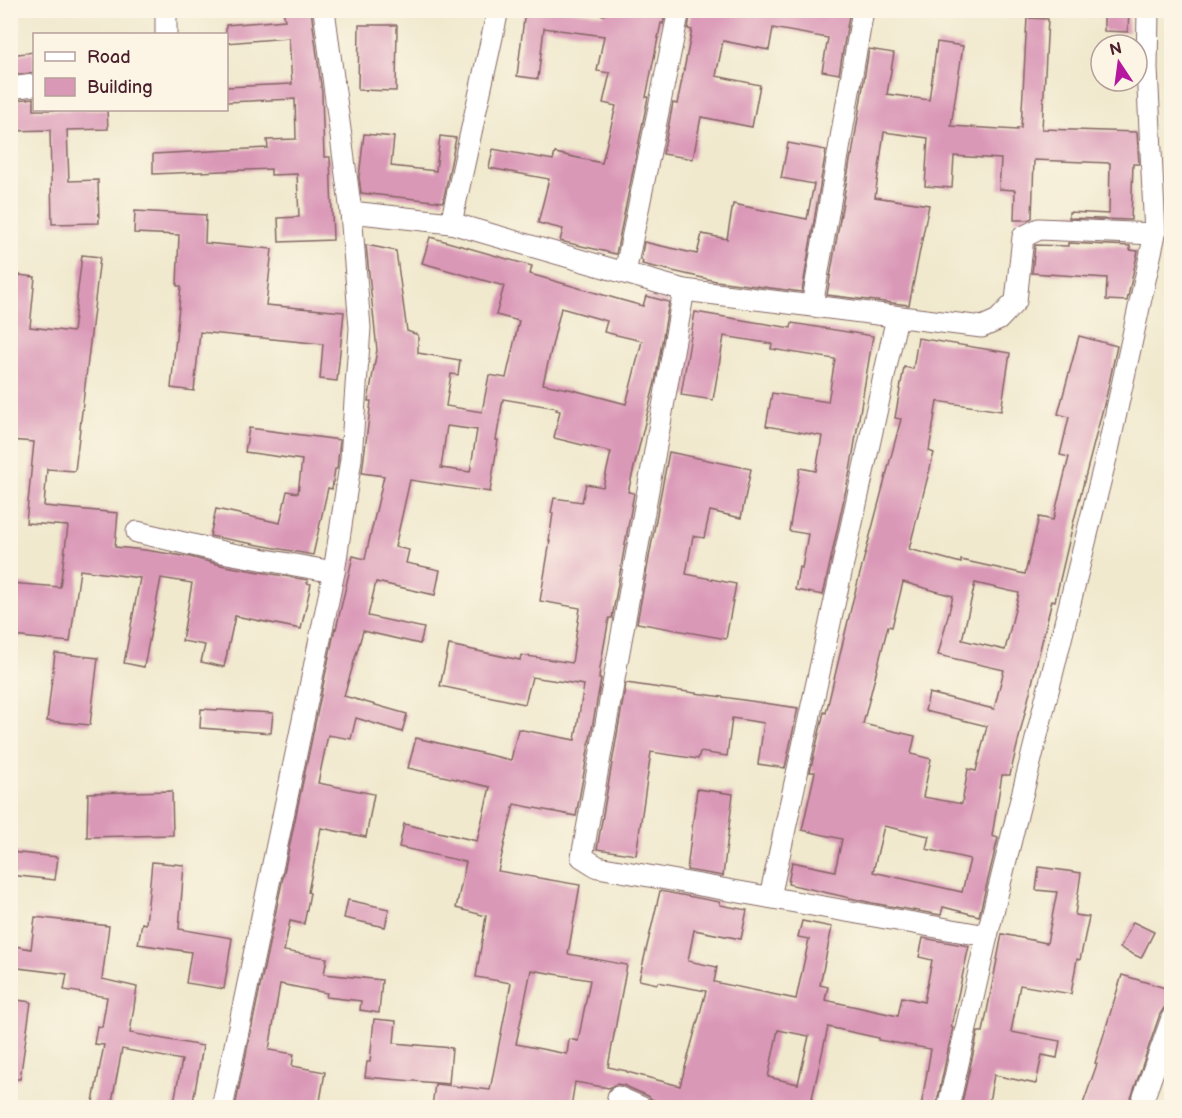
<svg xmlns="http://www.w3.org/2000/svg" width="1182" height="1118" viewBox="0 0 1182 1118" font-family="'Balsamiq Sans',sans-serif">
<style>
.building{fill:#da98b7;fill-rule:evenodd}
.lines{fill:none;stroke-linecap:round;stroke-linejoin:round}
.minor-casing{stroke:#846664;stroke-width:23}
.minor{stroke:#fff;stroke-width:21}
</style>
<rect width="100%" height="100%" fill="#fcf5e5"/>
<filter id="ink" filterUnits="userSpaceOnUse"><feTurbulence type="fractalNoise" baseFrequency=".0167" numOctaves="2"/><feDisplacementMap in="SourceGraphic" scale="12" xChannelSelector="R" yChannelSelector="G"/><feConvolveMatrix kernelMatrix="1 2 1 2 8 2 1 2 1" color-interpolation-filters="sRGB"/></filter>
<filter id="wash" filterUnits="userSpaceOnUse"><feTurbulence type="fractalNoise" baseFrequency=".008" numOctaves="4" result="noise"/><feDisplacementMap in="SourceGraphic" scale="24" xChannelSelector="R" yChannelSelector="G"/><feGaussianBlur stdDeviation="1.35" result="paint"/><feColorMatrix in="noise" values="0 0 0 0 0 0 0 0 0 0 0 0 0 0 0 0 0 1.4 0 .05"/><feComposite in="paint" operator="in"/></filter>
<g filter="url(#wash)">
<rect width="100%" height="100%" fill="#f0e9ce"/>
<g id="blocks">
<g class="building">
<polygon points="283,10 311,10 322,93 324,157 330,157 333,240 279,242 278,218 299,217 297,174 271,175 271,169 153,174 153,154 268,148 267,140 296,139 295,99 226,102 226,87 292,84 289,38 226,43 226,25 285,20"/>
<polygon points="525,10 566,10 604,15 605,10 666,10 663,24 661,23 646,97 648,97 616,254 560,241 563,229 538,223 549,179 489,168 493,149 553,160 555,153 602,163 616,106 603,103 610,73 597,71 604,36 544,28 538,79 517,76"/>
<polygon points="691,10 850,10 839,74 822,71 828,38 773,28 769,50 723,41 716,76 760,85 752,127 701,117 693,159 663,154 673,103 677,104 692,30 688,29"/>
<polygon points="1104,10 1129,10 1128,32 1104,31"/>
<polygon points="1027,18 1048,19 1042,129 1137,132 1139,164 1133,164 1131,220 1069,218 1069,212 1109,214 1110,163 1034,160 1032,218 1028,220 1014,220 1015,190 999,189 1001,159 954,156 952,188 925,186 928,138 884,132 875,197 929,205 909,305 827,295 851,155 852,155 869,49 894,53 887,94 929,100 937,42 963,46 951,126 1017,130 1017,128 1021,128"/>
<polygon points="359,25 397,25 396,91 358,90"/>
<polygon points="34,52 34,73 10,75 10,55"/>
<polygon points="34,98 34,110 107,110 108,129 67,130 69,181 98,180 99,223 52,224 50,130 10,131 10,101"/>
<polygon points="364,134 394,137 391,166 436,171 440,136 456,138 443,202 361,193 359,177"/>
<polygon points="788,143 826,150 802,292 716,281 642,264 643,261 641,260 644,242 697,254 702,234 727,239 733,204 807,219 814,184 781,178"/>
<polygon points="135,211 206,215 205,243 272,249 266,305 344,312 337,381 320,379 323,344 200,332 194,391 171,388 181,286 177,286 179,235 134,233"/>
<path d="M430,237L532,266L530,274L621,300L643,306L646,296L669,302L655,382L628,492L634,493L612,618H609L600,668L599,679H601L576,816L514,804L498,871L580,885L568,954L627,965L608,1067L627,1071V1072L680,1086L706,991L658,982L657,984L639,980L660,891L720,902V905L747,910L741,939L694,930L688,961L717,967L714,982L796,999L809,939L798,937L802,921L832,927L820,985L828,987L825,1000L898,1016L902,997L924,1002L932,960L919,957L923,938L969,946L951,1027H953L936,1107H921L931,1049L878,1040L879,1038L828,1027L810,1107H712L698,1104L697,1107H667L655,1104L653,1100L648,1096L623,1085L616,1084L609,1088L575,1082L571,1107H472L456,1106V1107H432L435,1084L490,1090L511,983L476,977L486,916L456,908L466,862L399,847L404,824L477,841L490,787L408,768L416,738L511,760L518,729L575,740L584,685L532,677L525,704L440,686L449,645L520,660L521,655L572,663L580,608L540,601L550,541H549L553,513H551L554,498L582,502L586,484L603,487L611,452L554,438L560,411L556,410L557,408L503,399L496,440H498L490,492L410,480L395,547L409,550L406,563L440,570L435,595L376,582L368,616L424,628L420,644L363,631L344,696L407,714L402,732L356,718L351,739L328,735L318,783L374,794L366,837L321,828L308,892L310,893L304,924L290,921L284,951L327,958L324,974L382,980L379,1013L360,1010L361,1001L326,997L327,993L280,984L269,1050L294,1054L292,1066L325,1072L319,1107H235L335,628L336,629L353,556L365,559L384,476L362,473L371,401H368L377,350L366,245L396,251L407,331L418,335V353L460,360L458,375L451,374L446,406L482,412L489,375L506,378L519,321L496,315L504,286L422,263ZM561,308L607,321L604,332L642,341L626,404L573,390L543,384ZM447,426L477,430L470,472L441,468ZM531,970L590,980L578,1041L569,1039L567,1054L516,1044ZM778,1030L809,1036L798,1084L768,1077Z"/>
<polygon points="1068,243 1130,246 1130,250 1138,251 1127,301 1106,300 1107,278 1032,273 1035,245 1068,246"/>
<polygon points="82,255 100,257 75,471 47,469 44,506 118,513 115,547 145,550 190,557 225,566 308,580 307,583 311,584 301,629 235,616 224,667 201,662 205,645 182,641 192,583 161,578 144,667 124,663 140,578 80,570 70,642 12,636 15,601 10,601 10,583 60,587 68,526 26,523 34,442 10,440 10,420 15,376 10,376 10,274 35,277 30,327 73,332"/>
<polygon points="695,312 791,328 792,323 873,336 850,471 823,595 795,590 799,567 802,568 808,534 789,531 800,468 816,471 822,436 766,426 772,393 828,402 835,359 771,349 772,344 724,336 713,400 681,395"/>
<path d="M1079,336L1117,346L1107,393L1074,520L1055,601L1052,600L1010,775H1002L992,836L998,838L979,916L943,907L941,915L872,903L788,884L792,862L835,871L842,839L802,830L815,772H810L824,712L826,713L853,600L901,419L895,418L904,367L913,369L918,338L1010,353L1001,411L937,401L929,451L934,453L909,549L961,563V560L1025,574L1039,517L1053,520L1069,457L1060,455L1069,417L1058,414ZM903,582L953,596L938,655L1004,670L994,709L929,693L925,711L987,726L976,771L968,769L962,804L923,797L931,759L911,754L915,736L863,724L888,626L892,627ZM975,583L1019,593L1005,650L962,640ZM884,826L929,836L926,849L970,859L962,892L873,872Z"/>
<polygon points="249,428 340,440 337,469 335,469 332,489 328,488 313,555 210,536 216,509 280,523 287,491 298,493 302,460 245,452"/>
<polygon points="669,452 751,469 741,518 710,511 704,538 693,536 686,574 736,584 726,639 637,623 660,498"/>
<polygon points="55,653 98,658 90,725 47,721"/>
<polygon points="626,683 798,708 785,768 758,764 764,723 732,718 727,756 700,752 698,759 651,752 636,855 597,849"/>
<polygon points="201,709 273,713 271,733 200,728"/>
<polygon points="697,789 733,794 723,876 687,870"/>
<polygon points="172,791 173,835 87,837 88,793"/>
<polygon points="10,852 58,857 55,880 10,875"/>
<polygon points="152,862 184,865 179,929 232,938 224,989 186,983 191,952 138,944 142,923 146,924"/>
<polygon points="1039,867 1081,873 1075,915 1089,917 1080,960 1077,959 1071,994 1020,985 1011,1032 1060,1041 1057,1058 1042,1055 1036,1084 994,1075 988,1107 961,1107 978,1032 983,1032 1002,934 1047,943 1057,892 1036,890"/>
<polygon points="348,900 389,909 385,927 344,918"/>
<polygon points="35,917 109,926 102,979 137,987 130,1033 203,1046 192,1107 173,1107 182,1060 122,1049 111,1107 92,1107 104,1045 94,1044 97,1026 102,1027 107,997 64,990 67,974 10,967 10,945 31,949"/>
<polygon points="1133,922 1154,932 1141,958 1120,948"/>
<polygon points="1122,975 1172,990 1172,1006 1164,1008 1160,1014 1128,1107 1082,1107 1097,1064 1095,1063"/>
<polygon points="10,999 31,1002 20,1079 10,1079"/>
<polygon points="374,1019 396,1021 394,1043 452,1048 449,1084 365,1077 367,1062 370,1062"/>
</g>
</g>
</g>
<g filter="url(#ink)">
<use href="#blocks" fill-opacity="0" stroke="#846664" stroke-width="1.5"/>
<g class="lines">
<defs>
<g id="minor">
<polyline points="166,10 166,34"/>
<polyline points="10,88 34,85"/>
<polyline points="351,212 451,223 684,290 982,327 998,320 1016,301 1023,237 1039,229 1155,234"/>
<polyline points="451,223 498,10"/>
<polyline points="625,273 679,10"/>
<polyline points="684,290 582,857 598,867 987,936"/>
<polyline points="812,306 863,10"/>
<polyline points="137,532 227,553 334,572"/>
<polyline points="770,897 897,317"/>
<polyline points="618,1097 643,1108"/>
<polyline points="222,1108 334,572 351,459 360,328 351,212 324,10"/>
<polyline points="948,1108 987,936 1108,450 1155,234 1147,68 1148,10"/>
<polyline points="1140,1108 1172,1018"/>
</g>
</defs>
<use href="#minor" class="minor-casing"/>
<use href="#minor" class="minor"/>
</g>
</g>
<rect width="1182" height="1118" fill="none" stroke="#fcf5e5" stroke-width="36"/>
<rect x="33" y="33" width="195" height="78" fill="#fcf5e5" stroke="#b59f9b" stroke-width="1.5"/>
<rect x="45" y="52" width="30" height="9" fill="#ffffff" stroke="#b59f9b" stroke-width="1.5"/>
<text x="87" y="63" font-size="18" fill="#4a1f2b">Road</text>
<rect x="45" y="78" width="30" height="18" fill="#da98b7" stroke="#b59f9b" stroke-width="1.5"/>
<text x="87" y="93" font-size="18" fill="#4a1f2b">Building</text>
<g transform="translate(1119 63) rotate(347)"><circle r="28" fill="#fcf5e5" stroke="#b59f9b" stroke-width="1.5"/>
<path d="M0-4.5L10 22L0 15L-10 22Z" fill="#b5179e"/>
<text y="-9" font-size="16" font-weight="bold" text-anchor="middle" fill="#4a1f2b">N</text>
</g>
</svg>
